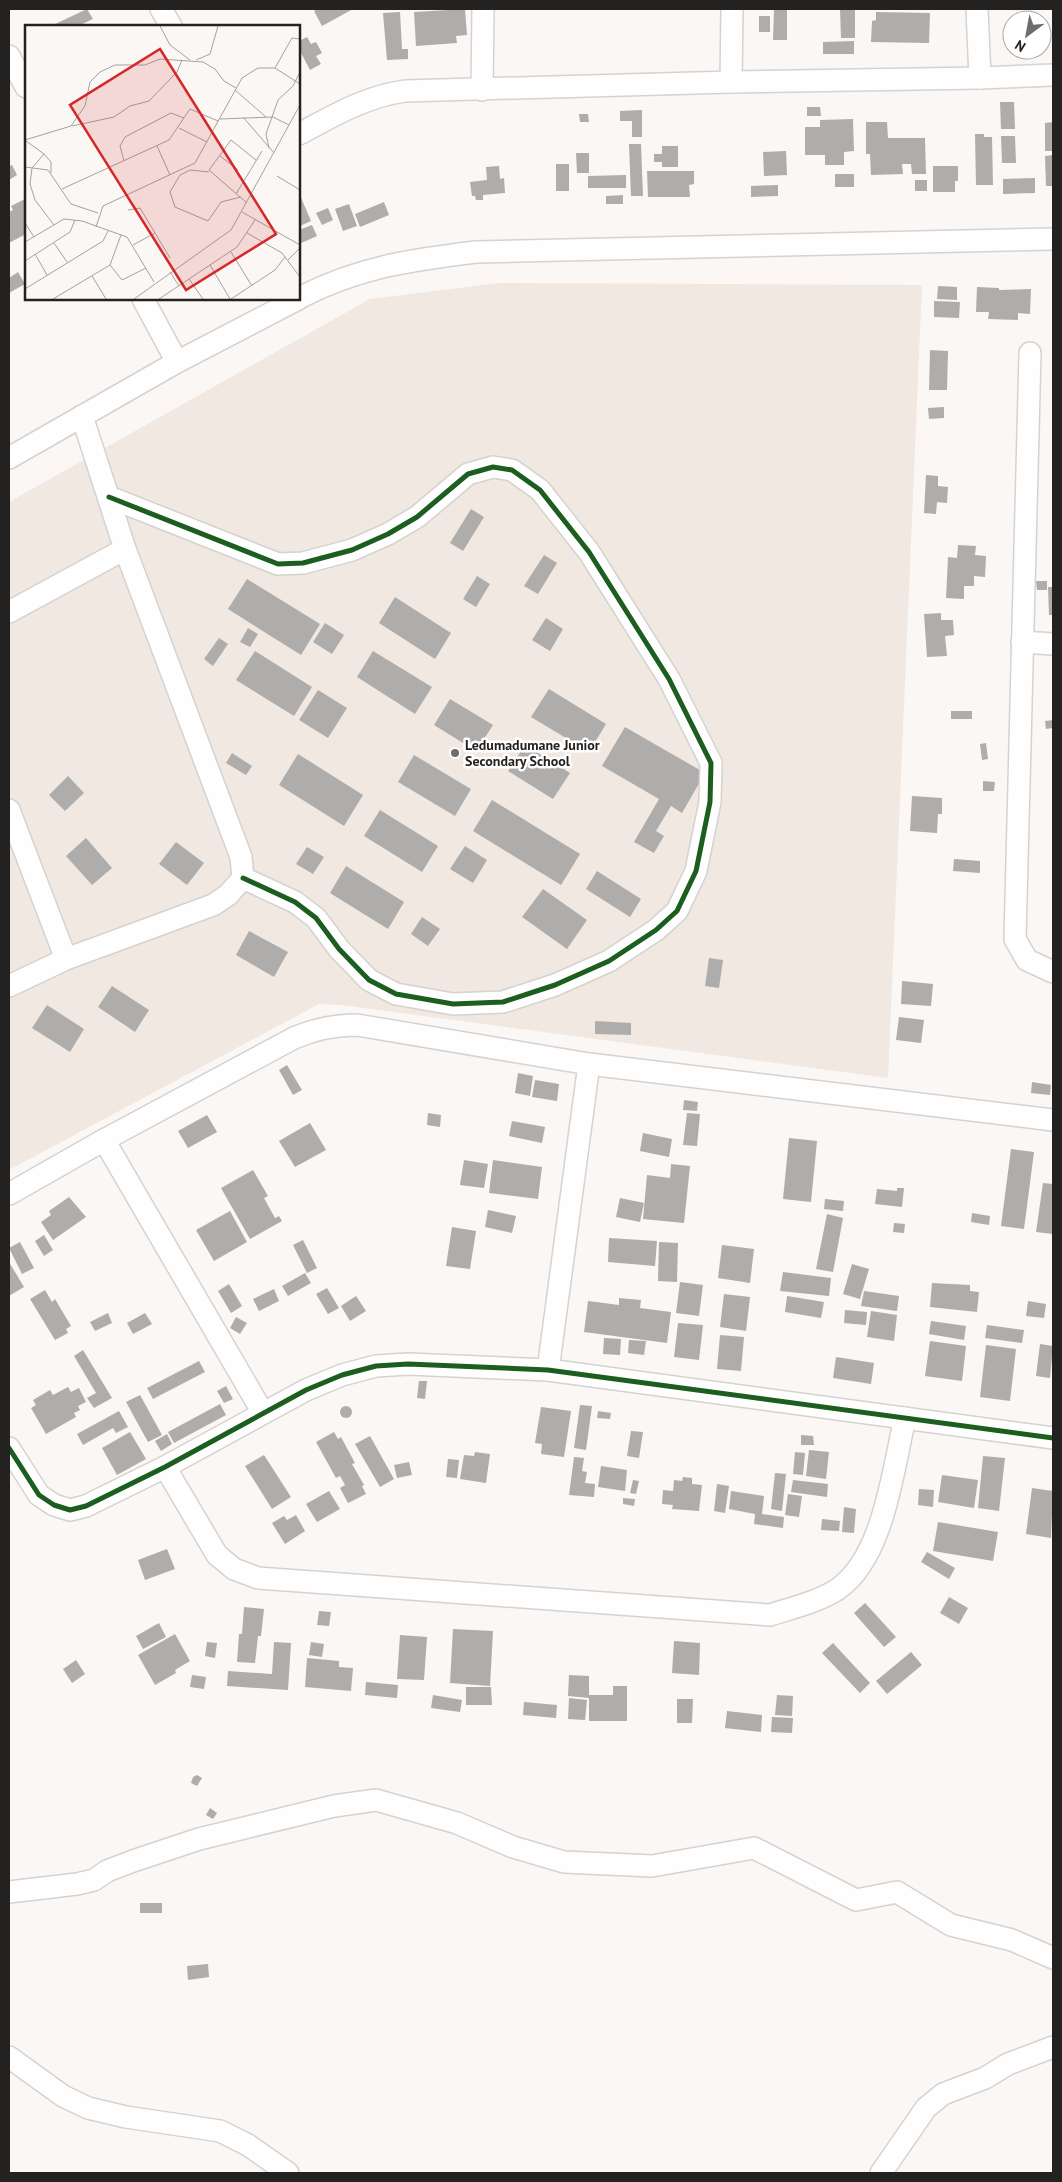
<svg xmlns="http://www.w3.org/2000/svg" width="1062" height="2182" viewBox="0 0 1062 2182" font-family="'PT Sans',sans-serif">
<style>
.built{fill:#f0e8e1}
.building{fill:#afadab}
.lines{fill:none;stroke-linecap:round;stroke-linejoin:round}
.minor-casing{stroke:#d5d2d1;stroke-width:24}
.minor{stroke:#fefefe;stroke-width:21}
.cycleway-casing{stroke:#fff;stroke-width:8}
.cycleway{stroke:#1b5e20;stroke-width:5}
.poi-dot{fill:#6f6d6b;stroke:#fff;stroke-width:2}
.labels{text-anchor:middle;stroke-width:5;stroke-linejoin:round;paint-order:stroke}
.poi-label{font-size:14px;font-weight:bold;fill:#242221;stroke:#fff;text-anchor:start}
.inset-road{fill:none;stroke:#a4a2a0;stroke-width:1}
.view{fill:#d62828;fill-opacity:0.15;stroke:#d62828;stroke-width:2.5}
.inset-edge{fill:none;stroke:#242221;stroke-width:2.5}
</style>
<rect width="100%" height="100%" fill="#faf7f5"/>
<polygon class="built" points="499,283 922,285 888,1078 341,1005 319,1004 9,1170 9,502 370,299"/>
<g class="building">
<polygon points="87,9 93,19 78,26 51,26"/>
<polygon points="318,9 353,9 322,26 314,11"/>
<polygon points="465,9 467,35 456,36 457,43 416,46 414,12"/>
<polygon points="774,9 787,9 787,40 773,40"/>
<polygon points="840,9 855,9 855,38 841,38"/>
<polygon points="400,12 402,49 408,49 408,59 387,60 383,13"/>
<polygon points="876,12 930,13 929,43 871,42 872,21 876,20"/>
<rect x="759" y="16" width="11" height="16"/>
<polygon points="307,37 311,44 316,42 322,53 316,56 321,64 310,70 299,49 299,41"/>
<polygon points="854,41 854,54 823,54 823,42"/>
<polygon points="1000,102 1014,102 1015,129 1001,129"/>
<polygon points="807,107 820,107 821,116 807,116"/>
<polygon points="642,110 642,137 632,137 632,121 620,121 620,111"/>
<polygon points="579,114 588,114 589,122 580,122"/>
<polygon points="853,119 854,151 844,152 844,165 825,165 825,155 805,155 805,127 820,127 820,120"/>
<polygon points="866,122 887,122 888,138 925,138 926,174 912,174 911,164 902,164 903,174 871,175 870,154 866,154"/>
<polygon points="1053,122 1053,151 1045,151 1045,123"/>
<polygon points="975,134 984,134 984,137 992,137 993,185 976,185"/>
<polygon points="1001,136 1015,136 1016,163 1002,163"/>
<polygon points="629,144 641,144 643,196 631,196"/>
<polygon points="662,146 678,146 678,167 662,167 662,162 654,162 654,154 662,154"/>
<polygon points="786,151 787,175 764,176 763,152"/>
<polygon points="576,153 589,153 589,173 577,173"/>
<polygon points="1053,155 1053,186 1046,186 1045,156"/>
<rect x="556" y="164" width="13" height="27"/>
<polygon points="12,165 17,175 9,180 9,166"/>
<polygon points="499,166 500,179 504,178 505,193 483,195 483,200 476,200 475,196 472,196 470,182 487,180 486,167"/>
<polygon points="933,166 958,166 958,181 955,181 955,192 933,192"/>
<polygon points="647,171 694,171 694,184 689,185 690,197 648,197"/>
<rect x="835" y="174" width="19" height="13"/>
<polygon points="626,175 626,188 588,188 588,176"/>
<polygon points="1035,178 1035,193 1003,194 1003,179"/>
<rect x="915" y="180" width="12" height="11"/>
<polygon points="778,185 778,196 751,197 751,186"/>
<polygon points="299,193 311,221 300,226 299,223"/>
<polygon points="623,195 623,204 606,204 606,196"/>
<polygon points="25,199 26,234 9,243 9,212 13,210 11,206"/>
<polygon points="384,202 389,215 360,227 355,214"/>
<polygon points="349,204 357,226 343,231 335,209"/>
<polygon points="328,208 333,220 322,225 316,213"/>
<polygon points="312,225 317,236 299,244 299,230"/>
<polygon points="18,272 25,284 9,293 9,278"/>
<polygon points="938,286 957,287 957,300 937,299"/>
<polygon points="977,287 999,288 999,290 1031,289 1030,314 1018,313 1018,320 988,319 989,312 976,312"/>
<polygon points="934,301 960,302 959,318 934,317"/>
<polygon points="930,350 948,351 947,390 929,390"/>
<polygon points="944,407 944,418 929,419 928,408"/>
<polygon points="926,475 938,476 938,486 948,487 947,503 937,502 936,514 924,513"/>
<polygon points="471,509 484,517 463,551 450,543"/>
<polygon points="958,545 976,546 975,555 986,556 985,577 974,576 974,586 964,586 964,599 946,598 948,557 957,558"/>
<polygon points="544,555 557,563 538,594 524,586"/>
<polygon points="477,576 490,584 476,607 463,599"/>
<polygon points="247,579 320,624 301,655 228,609"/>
<polygon points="1036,581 1047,581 1047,590 1037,590"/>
<polygon points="1048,587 1053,587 1053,615 1049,615"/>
<polygon points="395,597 451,633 435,659 379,623"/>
<polygon points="941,613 941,620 953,620 954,635 945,636 947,656 927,657 924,614"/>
<polygon points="546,618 563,629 550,651 532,640"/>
<polygon points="325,623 344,635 332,654 313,642"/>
<polygon points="248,628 258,634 250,647 240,642"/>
<polygon points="219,638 228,644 213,666 204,659"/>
<polygon points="255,651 312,687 294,716 236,680"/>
<polygon points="373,651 432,687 415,714 357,677"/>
<polygon points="549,689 606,724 589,752 531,717"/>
<polygon points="318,690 347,708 328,738 299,720"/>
<polygon points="450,699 493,725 476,751 434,725"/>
<rect x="951" y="711" width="21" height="8"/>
<polygon points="1053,720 1053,728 1046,729 1045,721"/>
<polygon points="625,727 705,773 682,813 671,806 656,831 664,836 654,853 634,842 659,799 602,766"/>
<polygon points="986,743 988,759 982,760 980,744"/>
<polygon points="525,745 570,773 553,799 508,771"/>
<polygon points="232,753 252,766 246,775 226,763"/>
<polygon points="298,754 363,795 344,826 279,785"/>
<polygon points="414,755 471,789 455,816 398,782"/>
<polygon points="68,776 84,793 65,811 49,795"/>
<polygon points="983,781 995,782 994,791 983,791"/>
<polygon points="912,796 942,798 942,814 938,814 937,833 910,831"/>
<polygon points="492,800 580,854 561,885 473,831"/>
<polygon points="380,810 438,846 422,872 364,836"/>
<polygon points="86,838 112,868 92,885 66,856"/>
<polygon points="176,842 204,863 187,885 159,864"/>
<polygon points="465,846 487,860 473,883 450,869"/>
<polygon points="307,847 324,857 313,874 296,864"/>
<polygon points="954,859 980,861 980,873 953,871"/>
<polygon points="346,866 404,902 388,929 330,893"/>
<polygon points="597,871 641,899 630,917 586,889"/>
<polygon points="543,889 587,920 567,949 522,917"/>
<polygon points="422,917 440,929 428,946 411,934"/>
<polygon points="249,931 288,952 274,977 236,955"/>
<polygon points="709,958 723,960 719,988 705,986"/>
<polygon points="902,981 933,984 931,1006 901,1004"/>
<polygon points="112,986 149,1010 135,1032 98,1007"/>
<polygon points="47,1005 84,1029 70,1052 32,1028"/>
<polygon points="899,1017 924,1020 921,1043 896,1040"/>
<polygon points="595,1021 631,1023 631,1035 595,1034"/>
<polygon points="287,1065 302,1090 293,1095 279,1070"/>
<polygon points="518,1073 533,1076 530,1096 515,1093"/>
<polygon points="535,1080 559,1084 557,1101 532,1097"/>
<polygon points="1032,1082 1051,1085 1050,1095 1031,1093"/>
<polygon points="684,1100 698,1102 697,1111 683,1110"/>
<polygon points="428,1113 441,1115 440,1127 427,1125"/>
<polygon points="687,1113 700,1114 697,1146 683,1145"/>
<polygon points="207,1115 217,1132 188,1148 178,1131"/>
<polygon points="512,1121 545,1127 542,1143 509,1136"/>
<polygon points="310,1123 326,1150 295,1167 279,1141"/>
<polygon points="643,1133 672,1139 669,1157 640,1151"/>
<polygon points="789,1138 817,1141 811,1202 783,1199"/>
<polygon points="1011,1149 1034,1152 1024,1229 1001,1226"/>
<polygon points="464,1160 488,1164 484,1188 460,1185"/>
<polygon points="493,1160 542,1167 538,1199 489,1193"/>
<polygon points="671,1164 690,1166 684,1223 643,1219 647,1175 670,1178"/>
<polygon points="253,1170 268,1196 264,1198 275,1218 279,1216 282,1221 250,1239 221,1188"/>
<polygon points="1043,1183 1053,1184 1053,1234 1036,1232"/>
<polygon points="897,1188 904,1188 902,1207 875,1204 877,1189 897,1191"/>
<polygon points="69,1197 86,1217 53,1240 41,1222 51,1215 49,1211"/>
<polygon points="620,1198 644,1203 640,1222 616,1217"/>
<polygon points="825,1199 844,1201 843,1211 824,1209"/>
<polygon points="488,1210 516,1216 512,1233 485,1227"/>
<polygon points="230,1211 247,1242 214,1261 196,1230"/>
<polygon points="972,1213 990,1216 989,1225 971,1222"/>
<polygon points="827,1214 843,1218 833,1272 816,1269"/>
<polygon points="894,1223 905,1224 904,1233 893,1232"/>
<polygon points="452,1227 476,1231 470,1269 446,1266"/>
<polygon points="44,1235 53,1250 44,1256 35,1241"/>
<polygon points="609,1238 657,1241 655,1266 608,1262"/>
<polygon points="303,1240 317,1268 307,1273 293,1245"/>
<polygon points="20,1242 34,1268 22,1274 9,1248"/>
<polygon points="659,1242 678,1243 677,1282 658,1281"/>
<polygon points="722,1245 754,1249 750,1283 718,1278"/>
<polygon points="9,1262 24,1287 9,1296"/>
<polygon points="852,1264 869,1269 860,1299 843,1294"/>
<polygon points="783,1272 831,1278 829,1296 780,1291"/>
<polygon points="305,1273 311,1283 288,1296 282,1286"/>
<polygon points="680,1282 703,1285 699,1316 676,1313"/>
<polygon points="932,1283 970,1285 970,1291 979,1292 977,1312 930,1307"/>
<polygon points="229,1284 242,1306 231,1313 218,1291"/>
<polygon points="327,1288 339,1308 328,1314 316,1294"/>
<polygon points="274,1289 279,1301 259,1311 253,1299"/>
<polygon points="45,1290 52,1302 55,1299 71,1326 66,1329 68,1333 55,1340 30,1299"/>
<polygon points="864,1291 899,1296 897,1311 861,1306"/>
<polygon points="724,1294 750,1297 746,1331 720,1327"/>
<polygon points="356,1296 366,1311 350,1321 341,1306"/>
<polygon points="787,1296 824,1302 821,1318 785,1312"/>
<polygon points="619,1298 641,1300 640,1308 671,1312 667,1343 584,1332 588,1301 619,1305"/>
<polygon points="1028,1301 1046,1304 1044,1318 1026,1316"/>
<polygon points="845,1310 867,1312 866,1325 844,1323"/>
<polygon points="871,1311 897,1315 894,1341 867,1337"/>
<polygon points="108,1313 112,1323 95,1331 90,1322"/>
<polygon points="145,1313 152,1324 133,1334 127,1323"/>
<polygon points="236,1317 247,1323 240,1334 230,1328"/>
<polygon points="931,1321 966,1326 964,1340 929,1334"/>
<polygon points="678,1323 703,1325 699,1360 674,1357"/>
<polygon points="987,1325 1024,1330 1022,1343 985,1338"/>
<polygon points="720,1335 744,1337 741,1371 717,1369"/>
<polygon points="604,1338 621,1339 620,1355 603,1354"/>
<polygon points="629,1340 646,1341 644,1355 628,1353"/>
<polygon points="930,1341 966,1346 962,1381 925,1376"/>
<polygon points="1040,1344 1053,1346 1050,1378 1036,1376"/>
<polygon points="986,1345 1016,1349 1010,1401 980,1397"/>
<polygon points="83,1350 112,1398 94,1408 87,1398 96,1393 74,1356"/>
<polygon points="836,1357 874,1363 871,1384 833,1378"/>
<polygon points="199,1361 205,1372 153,1399 147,1388"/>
<polygon points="419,1381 427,1381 425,1399 417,1398"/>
<polygon points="226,1386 233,1399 224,1403 217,1391"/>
<polygon points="68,1387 71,1392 79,1388 86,1402 78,1406 80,1410 74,1413 76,1417 46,1434 31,1408 36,1405 33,1400 50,1390 53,1395"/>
<polygon points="140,1395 162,1435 148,1442 126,1402"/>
<polygon points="220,1404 226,1415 174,1443 168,1432"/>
<polygon points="580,1405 592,1406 586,1450 574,1448"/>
<circle cx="346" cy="1412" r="6"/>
<polygon points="541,1407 571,1411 564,1457 541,1454 542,1444 535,1443"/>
<polygon points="119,1411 128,1427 116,1433 113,1428 83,1445 77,1434"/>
<polygon points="598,1411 611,1413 610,1419 597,1418"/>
<polygon points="631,1431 643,1432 639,1458 627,1456"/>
<polygon points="130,1432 146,1459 117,1475 102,1448"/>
<polygon points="334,1432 338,1439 341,1437 355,1463 352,1464 364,1485 362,1486 366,1494 348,1503 340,1488 345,1485 340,1476 336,1478 316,1442"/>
<polygon points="167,1434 172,1444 161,1451 155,1441"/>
<polygon points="801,1435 813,1436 814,1445 801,1445"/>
<polygon points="370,1436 394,1479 380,1487 355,1444"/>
<polygon points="809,1450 829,1452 826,1479 806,1476"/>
<polygon points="475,1452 490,1454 486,1483 460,1479 464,1455 474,1456"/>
<polygon points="795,1452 805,1453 803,1475 793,1474"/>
<polygon points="264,1455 291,1497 272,1509 245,1466"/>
<polygon points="983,1456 1005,1458 999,1511 978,1508"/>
<polygon points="574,1457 584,1458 582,1471 587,1472 585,1483 595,1484 594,1497 569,1495"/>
<polygon points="448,1459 459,1460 457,1478 446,1477"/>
<polygon points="409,1462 412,1475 397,1478 394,1465"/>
<polygon points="601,1466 627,1470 625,1491 598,1487"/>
<polygon points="775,1473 786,1474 782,1511 771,1509"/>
<polygon points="942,1475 978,1480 974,1508 938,1502"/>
<polygon points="683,1477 692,1478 692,1484 702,1485 699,1511 672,1509 673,1505 662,1504 663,1490 673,1491 674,1480 682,1481"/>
<polygon points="633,1480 639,1481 636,1494 630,1493"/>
<polygon points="793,1480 828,1484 827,1497 791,1492"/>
<polygon points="717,1484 729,1486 725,1513 714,1511"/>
<polygon points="1032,1488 1053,1491 1051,1538 1026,1534"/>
<polygon points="919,1489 934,1490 933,1507 918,1505"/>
<polygon points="329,1491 340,1509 317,1522 306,1504"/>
<polygon points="731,1491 764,1496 762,1514 784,1517 783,1528 754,1524 755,1514 729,1509"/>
<polygon points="788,1494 802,1496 799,1517 785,1515"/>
<polygon points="623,1498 635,1499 634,1506 623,1504"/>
<polygon points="844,1507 856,1509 854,1533 842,1532"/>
<polygon points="296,1515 305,1531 285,1544 272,1523 284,1516 287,1520"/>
<polygon points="822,1519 840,1521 839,1531 821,1530"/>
<polygon points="938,1522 998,1532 993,1561 933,1551"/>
<polygon points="167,1549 175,1569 145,1580 138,1560"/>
<polygon points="927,1552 955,1568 949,1579 921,1562"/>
<polygon points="949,1597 968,1608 959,1624 940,1613"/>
<polygon points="865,1603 896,1637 884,1647 854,1613"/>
<polygon points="244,1607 264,1609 261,1636 258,1636 255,1663 237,1662 239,1634 242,1634"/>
<polygon points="319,1611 331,1612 329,1626 317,1625"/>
<polygon points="159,1623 166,1637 143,1649 136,1636"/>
<polygon points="453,1629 493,1631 490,1686 450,1683"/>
<polygon points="175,1634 190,1661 175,1670 176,1673 155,1685 138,1655"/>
<polygon points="400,1635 427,1637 424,1680 397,1679"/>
<polygon points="674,1641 700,1643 699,1675 672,1673"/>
<polygon points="207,1642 217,1643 215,1658 205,1656"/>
<polygon points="274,1642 291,1643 288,1690 227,1686 228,1671 272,1674"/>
<polygon points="311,1642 324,1644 322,1657 309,1655"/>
<polygon points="833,1643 870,1683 860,1693 822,1653"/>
<polygon points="911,1652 922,1665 887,1694 876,1681"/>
<polygon points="307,1658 339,1661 339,1667 353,1668 351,1691 305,1687"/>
<polygon points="76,1660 85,1674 72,1683 63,1669"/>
<polygon points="192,1675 206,1677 204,1689 190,1687"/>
<polygon points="569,1675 589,1676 589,1698 568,1696"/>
<polygon points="366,1682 398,1685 397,1698 365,1695"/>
<polygon points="613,1686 627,1686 627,1721 589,1721 589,1695 613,1695"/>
<polygon points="466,1687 491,1687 492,1705 466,1705"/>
<polygon points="433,1695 462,1700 460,1712 431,1708"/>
<polygon points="777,1695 793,1696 792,1716 775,1715"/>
<polygon points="569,1698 587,1700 585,1720 568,1719"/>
<polygon points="677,1699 693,1699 692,1723 677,1723"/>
<polygon points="524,1702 557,1705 556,1718 523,1715"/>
<polygon points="727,1711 762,1715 761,1732 725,1728"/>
<polygon points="772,1717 793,1718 792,1733 771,1732"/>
<polygon points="197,1775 202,1778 197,1786 191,1783 193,1777"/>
<polygon points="210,1808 217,1813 213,1819 206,1815"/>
<rect x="140" y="1903" width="22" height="10"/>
<polygon points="208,1964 209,1977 188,1980 187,1966"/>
</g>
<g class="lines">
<defs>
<g id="minor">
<polyline points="161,9 171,26"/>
<polyline points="977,9 980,78"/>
<polyline points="9,56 26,87"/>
<polyline points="731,82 732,9"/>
<polyline points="482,90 483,9"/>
<path d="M299,134C335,115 364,97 405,91L731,82L980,78L1053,75"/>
<path d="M299,298C359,267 410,260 476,252L1053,239"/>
<polyline points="143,299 177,362"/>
<polyline points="1030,353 1015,939 1027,960 1053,972"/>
<polyline points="9,458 177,362 298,299"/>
<polyline points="109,497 278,564 303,563 352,550 388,534 417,517 468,474 493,467 512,470 540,490 589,552 669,679 711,763 710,802 696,871 677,911 656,930 609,961 555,985 503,1002 453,1004 396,994 369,980 339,949 316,918 295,902 243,878"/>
<polyline points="9,612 125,549"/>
<polyline points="1022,642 1053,644"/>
<polyline points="9,810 66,959"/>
<polyline points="9,986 66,959 213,905 228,895 243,878 241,857 125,549 82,416"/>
<polyline points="104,1140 263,1413"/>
<path d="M9,1194L104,1140L294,1038C315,1029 334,1025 357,1025L589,1064L1053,1120"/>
<polyline points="548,1370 589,1064"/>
<polyline points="9,1448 39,1495 54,1505 70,1510 86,1506 165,1467 306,1390 342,1375 376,1366 408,1364 548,1370 1053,1438"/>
<path d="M165,1467L217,1555L234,1569L258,1578L770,1615C792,1608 818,1602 838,1589C884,1557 893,1469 905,1418"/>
<polyline points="9,1892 77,1884 94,1880 107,1871 133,1861 199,1839 334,1806 376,1800 457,1823 513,1847 564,1862 652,1866 754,1848 856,1900 897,1892 951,1925 1012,1940 1053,1958"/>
<polyline points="9,2057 63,2096 88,2108 126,2117 220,2131 248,2145 288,2173"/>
<polyline points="881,2173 926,2108 943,2094 985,2078 1008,2064 1053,2047"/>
</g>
</defs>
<use href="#minor" class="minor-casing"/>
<use href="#minor" class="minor"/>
<defs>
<g id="cycleway">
<polyline points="109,497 278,564 303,563 352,550 388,534 417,517 468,474 493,467 512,470 540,490 589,552 669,679 711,763 710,802 696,871 677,911 656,930 609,961 555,985 503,1002 453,1004 396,994 369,980 339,949 316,918 295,902 243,878"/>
<polyline points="9,1448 39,1495 54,1505 70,1510 86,1506 165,1467 306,1390 342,1375 376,1366 408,1364 548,1370 1053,1438"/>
</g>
</defs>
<use href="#cycleway" class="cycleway-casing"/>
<use href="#cycleway" class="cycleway"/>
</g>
<circle class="poi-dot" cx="455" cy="753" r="5"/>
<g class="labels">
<g class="poi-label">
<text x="465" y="750">Ledumadumane Junior<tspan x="465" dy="16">Secondary School</tspan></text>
</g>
</g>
<g transform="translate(25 25)">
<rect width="275" height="275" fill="#faf7f5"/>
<path class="inset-road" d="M135,1L145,20L165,35M171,35L185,29L193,1M250,43L275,59M210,65L241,92M218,92L249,128M195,94L248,92L264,100M47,101L89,92L105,81L124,76L152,47L157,35M154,103L182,117M0,115L46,101L60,81L65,57L75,47L90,40H120L135,34L178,37L190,44L199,56L211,63M1,116L19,129L7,143L5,159L10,175L29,200M132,121L145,150M244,123L241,109L253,75L268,61L275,47M19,129L26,137V148M195,131L213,145M99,136L95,121L100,112L146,88L159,93M0,142L23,145L46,179L73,188M184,147L165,145L155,150L145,167L150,182L183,196L196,177L216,172M252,151L275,165M37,164L144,115L165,84L193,96M211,169L237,126M222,178L184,145L206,115L231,135M103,185L115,183L145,233M217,187L275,220M0,198L9,212M71,202L78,181L170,138L217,53L233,43H250L267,13L275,14M222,208L257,228L275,252M0,217L39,194L57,196L102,212L129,257M29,218L42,237M108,220L130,208M206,227L227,261M10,229L22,250M263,235L275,223M0,236L45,207L50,195M85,240L97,255L121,243M185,240L205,274M145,247L154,261M67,251L81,274M164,254L178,274M0,264L78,216L83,206M28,274L85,240L96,210M109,274L206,205L275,80M134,274L212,222L230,195M206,274L250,245L260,232"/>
<path class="view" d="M135,24L251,209L161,265L45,80Z"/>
<rect width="275" height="275" class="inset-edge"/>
</g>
<rect width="1062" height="2182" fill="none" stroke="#242221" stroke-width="20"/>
<g transform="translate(1027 35) rotate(212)"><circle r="24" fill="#ffffff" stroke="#a7a7a6"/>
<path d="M0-4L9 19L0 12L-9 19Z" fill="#6f6d6b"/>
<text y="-8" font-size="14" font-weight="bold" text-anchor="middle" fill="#242221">N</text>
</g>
</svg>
